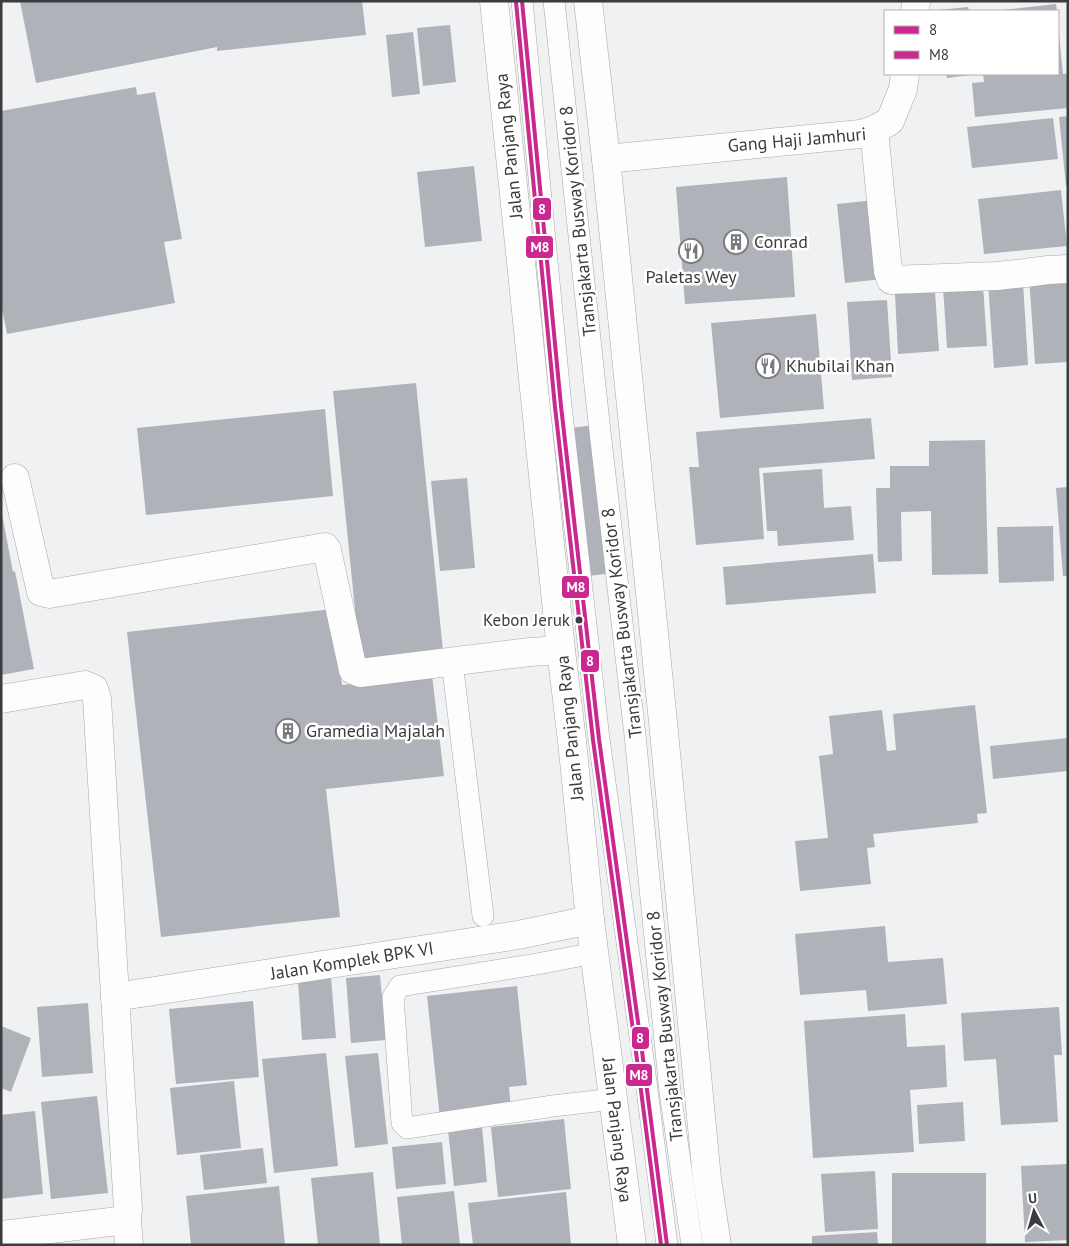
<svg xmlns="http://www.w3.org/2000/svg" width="1069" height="1246" viewBox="0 0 1069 1246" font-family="'PT Sans',sans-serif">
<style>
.building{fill:#afb2b8}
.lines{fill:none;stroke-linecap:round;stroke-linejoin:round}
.lane-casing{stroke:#a7a8a9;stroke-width:22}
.street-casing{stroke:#a7a8a9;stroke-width:29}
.primary-casing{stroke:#a7a8a9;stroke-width:29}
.lane{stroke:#fdfdfd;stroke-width:21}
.street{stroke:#fdfdfd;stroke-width:28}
.primary{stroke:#fdfdfd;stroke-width:28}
.bus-1-casing{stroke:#fff;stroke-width:8}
.bus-2-casing{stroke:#fff;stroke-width:8}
.bus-1{stroke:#cc2790;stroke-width:4}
.bus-2{stroke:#cb2990;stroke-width:4}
.bus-dot{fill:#3c3c3e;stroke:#fff;stroke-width:2}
.labels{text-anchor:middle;stroke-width:5;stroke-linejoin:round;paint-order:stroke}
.bus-label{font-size:17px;fill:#3c3c3e;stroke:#fff;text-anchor:end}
.street-label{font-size:18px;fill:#3c3c3e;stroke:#fff}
.poi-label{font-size:18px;fill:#3c3c3e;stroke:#fff;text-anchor:start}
.line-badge{stroke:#fff;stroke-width:2}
.badge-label{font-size:14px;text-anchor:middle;font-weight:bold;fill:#fff}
</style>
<rect width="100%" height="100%" fill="#f0f1f3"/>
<g class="building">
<polygon points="20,1 362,1 366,35 217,51 217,47 36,83"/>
<polygon points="1056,4 1057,11 1002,11 1002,10"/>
<polygon points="968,7 969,11 938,11 938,10"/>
<polygon points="450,25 456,82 423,86 417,28"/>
<polygon points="413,32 420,94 392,97 386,35"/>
<polygon points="1058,34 1059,34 1063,74 1068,73 1068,108 975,117 972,83 984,82 983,74 1058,74"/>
<polygon points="946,74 970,74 970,75 947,78"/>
<polygon points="136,87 137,95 155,92 182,239 164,242 175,303 7,334 1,303 1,111"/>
<polygon points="1068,116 1068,186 1066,186 1059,117"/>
<polygon points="1053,118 1058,159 972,168 967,127"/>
<polygon points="474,166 482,241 425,247 417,172"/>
<polygon points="787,177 795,297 685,304 676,187"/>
<polygon points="1061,190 1067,246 984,254 978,199"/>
<polygon points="875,200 883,279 845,283 837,204"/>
<polygon points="1068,274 1068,362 1035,364 1029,276"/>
<polygon points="1023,282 1028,365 994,368 988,283"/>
<polygon points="983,285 987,346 947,348 943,287"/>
<polygon points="935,292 939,351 898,354 895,294"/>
<polygon points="887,300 892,377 852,380 847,302"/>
<polygon points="816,314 824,409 720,418 711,323"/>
<polygon points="416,383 443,651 360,659 333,391"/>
<polygon points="325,409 333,496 146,515 137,428"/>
<polygon points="871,418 875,459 759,468 764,539 696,545 689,467 699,467 696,432"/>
<polygon points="596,425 613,573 588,576 570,428"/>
<polygon points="985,440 988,574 932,575 931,511 901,512 902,561 878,562 876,488 890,488 890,466 929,466 929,441"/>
<polygon points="822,469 824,508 851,506 854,540 778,546 777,531 767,531 763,473"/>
<polygon points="467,478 475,568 440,571 431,481"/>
<polygon points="1068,487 1068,576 1063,576 1056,488"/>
<polygon points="1,514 2,514 13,572 15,571 34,669 1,675"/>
<polygon points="1053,526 1054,581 999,583 997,527"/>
<polygon points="873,554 876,593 726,605 723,567"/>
<polygon points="333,609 342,685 432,675 444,776 326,789 340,917 161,937 127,632"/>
<polygon points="975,705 987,813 977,814 978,823 873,834 875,847 867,848 871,884 800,891 795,841 828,838 819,756 833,754 829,716 882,710 887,751 896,750 893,714"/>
<polygon points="1068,738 1068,771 993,779 990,746"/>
<polygon points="885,926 888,962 943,958 947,1004 868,1011 866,990 800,995 795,934"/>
<polygon points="380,975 386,1040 351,1043 346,978"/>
<polygon points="331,978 336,1038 302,1040 298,981"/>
<polygon points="517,986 527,1085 509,1087 511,1111 440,1119 427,996"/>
<polygon points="253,1001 259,1077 176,1084 169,1009"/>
<polygon points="88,1003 93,1073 42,1077 37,1007"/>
<polygon points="1059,1007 1062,1055 1054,1055 1058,1122 1001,1125 996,1059 964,1061 961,1013"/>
<polygon points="905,1014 907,1047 945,1045 947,1087 910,1090 914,1152 813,1158 804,1021"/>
<polygon points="1,1026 31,1038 11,1092 1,1088"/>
<polygon points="326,1053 338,1166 274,1173 262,1059"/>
<polygon points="378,1053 388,1144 355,1148 345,1056"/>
<polygon points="234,1081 241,1148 177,1155 170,1088"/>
<polygon points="97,1096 108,1193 51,1199 41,1102"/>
<polygon points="963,1102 965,1141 919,1144 917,1105"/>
<polygon points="35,1111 43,1194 1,1199 1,1115"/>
<polygon points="564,1119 571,1189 498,1197 491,1127"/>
<polygon points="482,1126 487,1182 454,1186 448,1130"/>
<polygon points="442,1142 446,1184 396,1189 392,1147"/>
<polygon points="263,1148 267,1183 204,1190 200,1155"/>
<polygon points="1068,1164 1068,1240 1025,1242 1021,1166"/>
<polygon points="875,1171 878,1229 825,1232 821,1174"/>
<polygon points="373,1172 380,1245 318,1245 311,1178"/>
<rect x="892" y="1173" width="94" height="72"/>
<polygon points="279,1186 285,1245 191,1245 186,1196"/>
<polygon points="454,1191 460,1245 402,1245 397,1197"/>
<polygon points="566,1192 571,1245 473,1245 468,1203"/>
<polygon points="877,1232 878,1245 812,1245 812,1236"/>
</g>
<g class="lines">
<defs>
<g id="lane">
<polyline points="522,1 561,406 599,739 642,1051 667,1245"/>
<polyline points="554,1 599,423 635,735 670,1092 692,1245"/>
<polyline points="452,662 483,916"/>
<polyline points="594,953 537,964 400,986 393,997 402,1123 407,1128 553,1106 613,1099"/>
</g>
<g id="street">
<polyline points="915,11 916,1"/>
<polyline points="874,130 888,271 891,280 997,276 1025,273 1048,270 1068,269"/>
<polyline points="606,159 860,134 874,130 890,121 903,89 905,74"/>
<polyline points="15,478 41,592 49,594 325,547 327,550 353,670 360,673 530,652 561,650"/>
<polyline points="1,699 85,685 94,689 97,699 128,1209 127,1220 1,1235"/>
<polyline points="115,997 518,935 590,920"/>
<polyline points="127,1220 129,1245"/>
</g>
<g id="primary">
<polyline points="494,1 561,650 572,741 590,920 632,1245"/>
<polyline points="588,1 606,159 664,732 707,1179 717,1245"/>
</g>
</defs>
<use href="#lane" class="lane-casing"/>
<use href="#street" class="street-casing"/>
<use href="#primary" class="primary-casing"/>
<use href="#lane" class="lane"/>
<use href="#street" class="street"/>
<use href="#primary" class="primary"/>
<defs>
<polyline id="bus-1" points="522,1 561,406 599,739 642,1051 667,1245"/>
<polyline id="bus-2" points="516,2 555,407 593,740 636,1052 661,1245"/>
</defs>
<use href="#bus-1" class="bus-1-casing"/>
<use href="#bus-2" class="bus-2-casing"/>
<use href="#bus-1" class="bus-1"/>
<use href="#bus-2" class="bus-2"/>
</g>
<defs>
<symbol id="building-ring" viewBox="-11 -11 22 22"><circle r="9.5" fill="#fff" stroke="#7b7b7d" stroke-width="1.5"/><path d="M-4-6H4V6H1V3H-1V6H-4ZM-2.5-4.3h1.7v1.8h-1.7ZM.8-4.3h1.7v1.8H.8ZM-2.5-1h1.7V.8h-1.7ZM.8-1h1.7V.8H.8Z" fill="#7b7b7d"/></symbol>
<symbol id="restaurant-ring" viewBox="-11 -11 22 22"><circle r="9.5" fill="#fff" stroke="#7b7b7d" stroke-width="1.5"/><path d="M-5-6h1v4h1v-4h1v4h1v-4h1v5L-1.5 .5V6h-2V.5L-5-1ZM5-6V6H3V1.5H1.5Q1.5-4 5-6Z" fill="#7b7b7d"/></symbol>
</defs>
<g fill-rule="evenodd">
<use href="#building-ring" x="722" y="228" width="28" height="28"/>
<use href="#restaurant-ring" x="677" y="237" width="28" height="28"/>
<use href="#restaurant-ring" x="754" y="352" width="28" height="28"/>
<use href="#building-ring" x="274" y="717" width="28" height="28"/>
</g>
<circle class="bus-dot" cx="579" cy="620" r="4.5"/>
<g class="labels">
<g class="bus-label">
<text x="570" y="626">Kebon Jeruk</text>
</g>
<g class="street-label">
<text transform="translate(797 140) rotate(-5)" y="6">Gang Haji Jamhuri</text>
<text transform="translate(509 146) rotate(-96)" y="6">Jalan Panjang Raya</text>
<text transform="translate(578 221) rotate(-96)" y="6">Transjakarta Busway Koridor 8</text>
<text transform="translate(622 623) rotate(-97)" y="6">Transjakarta Busway Koridor 8</text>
<text transform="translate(570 728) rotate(-96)" y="6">Jalan Panjang Raya</text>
<text transform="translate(352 961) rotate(-9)" y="6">Jalan Komplek BPK VI</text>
<text transform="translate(665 1026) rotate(-96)" y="6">Transjakarta Busway Koridor 8</text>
<text transform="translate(617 1130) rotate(83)" y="6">Jalan Panjang Raya</text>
</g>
<g class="poi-label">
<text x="754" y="248">Conrad</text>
<text x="691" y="283" text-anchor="middle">Paletas Wey</text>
<text x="786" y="372">Khubilai Khan</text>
<text x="306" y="737">Gramedia Majalah</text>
</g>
</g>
<g class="line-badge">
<rect x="532" y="197" width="20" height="24" rx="5" fill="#cc2790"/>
<rect x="525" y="235" width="29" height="24" rx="5" fill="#cb2990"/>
<rect x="561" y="575" width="29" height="24" rx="5" fill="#cb2990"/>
<rect x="580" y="649" width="20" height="24" rx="5" fill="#cc2790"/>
<rect x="631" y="1026" width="19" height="24" rx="5" fill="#cc2790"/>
<rect x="625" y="1063" width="28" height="24" rx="5" fill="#cb2990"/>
</g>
<g class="badge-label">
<text x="542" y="214">8</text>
<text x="540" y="252">M8</text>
<text x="576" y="592">M8</text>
<text x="590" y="666">8</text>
<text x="640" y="1043">8</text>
<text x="639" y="1080">M8</text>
</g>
<rect width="1069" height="1246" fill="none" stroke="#3c3c3e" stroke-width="5"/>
<rect x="884" y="10" width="175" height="65" fill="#ffffff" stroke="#b1b1b2"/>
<rect x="894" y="26" width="25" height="8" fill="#cc2790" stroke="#b1b1b2"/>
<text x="929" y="35" font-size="15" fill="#3c3c3e">8</text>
<rect x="894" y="51" width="25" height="8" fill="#cb2990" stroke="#b1b1b2"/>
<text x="929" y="60" font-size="15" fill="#3c3c3e">M8</text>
<g transform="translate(1034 1211) rotate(354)" stroke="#ffffff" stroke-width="4" paint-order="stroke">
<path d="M0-4L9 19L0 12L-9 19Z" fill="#3c3c3e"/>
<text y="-8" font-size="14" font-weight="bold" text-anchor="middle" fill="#3c3c3e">U</text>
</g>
</svg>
